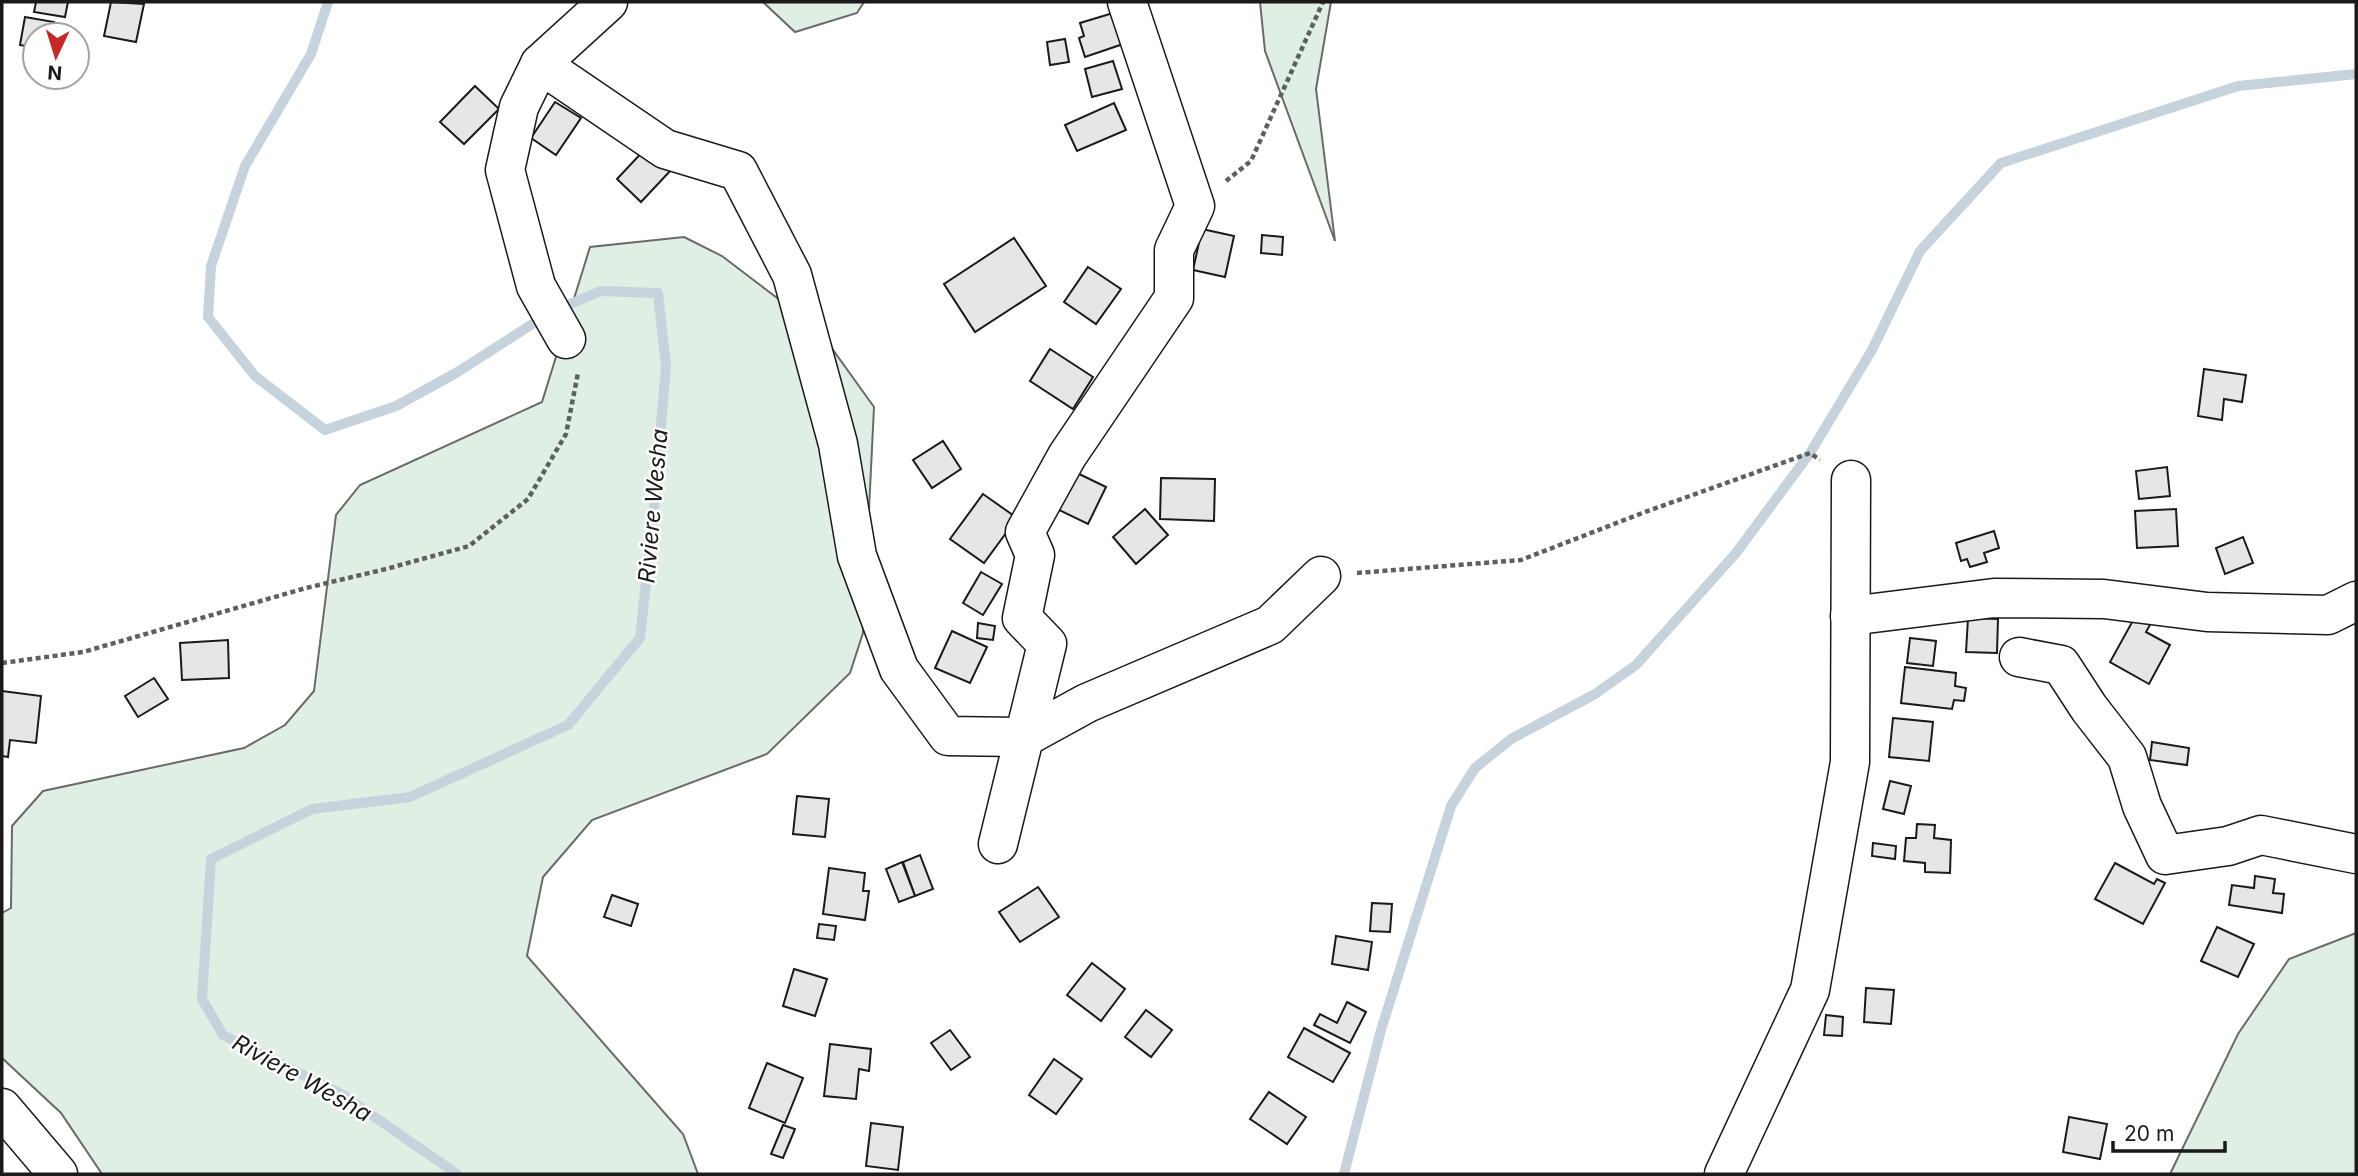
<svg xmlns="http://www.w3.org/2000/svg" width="2358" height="1176" viewBox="0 0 2358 1176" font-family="Inter,sans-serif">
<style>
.green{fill:#e0efe3;stroke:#6a6a6a;stroke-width:2}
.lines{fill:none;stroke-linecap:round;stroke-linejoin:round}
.stream{stroke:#c6d2dc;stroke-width:10}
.building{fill:#e6e6e6;stroke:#1a1a1a;stroke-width:2}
.minor-casing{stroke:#1a1a1a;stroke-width:41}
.path{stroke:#5f5f5f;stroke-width:4.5;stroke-dasharray:5 3.5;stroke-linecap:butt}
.minor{stroke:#fff;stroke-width:38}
.labels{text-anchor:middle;stroke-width:5;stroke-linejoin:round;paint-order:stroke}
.water-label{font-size:23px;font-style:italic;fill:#1a1a1a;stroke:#fff}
</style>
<rect width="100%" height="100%" fill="#fff"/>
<g class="green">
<polygon points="763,2 864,2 857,13 795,32"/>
<polygon points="1260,2 1331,2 1316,89 1335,241 1265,51"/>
<polygon points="684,237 722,256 818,329 874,407 863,633 850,673 767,754 592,820 543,877 527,956 683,1134 698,1174 102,1174 61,1113 2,1058 2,913 11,908 12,826 43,791 244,748 285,725 314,691 336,515 360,485 542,402 590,247"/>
<polygon points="2356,933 2356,1174 2170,1174 2238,1034 2289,959"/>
</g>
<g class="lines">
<g class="stream">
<polyline points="328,2 311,54 245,166 211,266 208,317 255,376 325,430 396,406 456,373 551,312 601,291 658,293 666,366 654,508 640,638 568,725 410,797 312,809 211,859 202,999 223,1035 343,1095 457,1174"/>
<polyline points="1344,1174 1381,1030 1451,806 1475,768 1511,739 1595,694 1636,665 1736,553 1810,453 1872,350 1920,251 2001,163 2238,86 2356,74"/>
</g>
</g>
<g class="building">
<polygon points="36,2 68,2 65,17 34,12"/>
<polygon points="111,2 144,4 136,42 104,36"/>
<polygon points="1113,13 1123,44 1085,57 1079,38 1084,36 1080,23"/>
<polygon points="25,17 54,22 52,35 35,35 35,48 20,45"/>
<polygon points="1065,39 1069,62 1050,65 1047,42"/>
<polygon points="1113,61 1122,89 1092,97 1085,69"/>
<polygon points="475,86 499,109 464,144 440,122"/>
<polygon points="555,102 581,118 556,155 531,138"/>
<polygon points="1114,103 1126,130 1077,151 1065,125"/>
<polygon points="648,146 672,169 641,202 617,179"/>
<polygon points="1202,229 1234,236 1225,277 1193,270"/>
<polygon points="1262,235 1283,237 1282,255 1261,253"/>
<polygon points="1014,238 1046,286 975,332 944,284"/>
<polygon points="1088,267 1121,289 1096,324 1064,302"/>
<polygon points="1050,349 1093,377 1073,409 1030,381"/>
<polygon points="2204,369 2246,375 2242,402 2224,399 2222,420 2198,416"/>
<polygon points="943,441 961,469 932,488 913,460"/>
<polygon points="2167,467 2170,496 2139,499 2136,471"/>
<polygon points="1071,470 1106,487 1088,524 1053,507"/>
<polygon points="1161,478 1215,479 1214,521 1160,519"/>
<polygon points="983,494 1017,518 984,563 950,539"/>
<polygon points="1145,509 1168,535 1136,564 1113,537"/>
<polygon points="2176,509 2178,546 2137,548 2135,511"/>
<polygon points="1994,531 1999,548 1984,553 1987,562 1970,567 1967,559 1961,561 1956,543"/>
<polygon points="2243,537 2253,563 2225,574 2216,548"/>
<polygon points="981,572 1002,584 983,615 963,603"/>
<polygon points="2136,615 2151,623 2146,632 2170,645 2149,684 2110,662"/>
<polygon points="1968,618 1998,619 1997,653 1966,652"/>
<polygon points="978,623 995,626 993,640 977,638"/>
<polygon points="952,631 987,647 970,683 935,668"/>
<polygon points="1910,638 1936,641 1933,666 1907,663"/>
<polygon points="228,640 229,678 182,680 180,643"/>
<polygon points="1905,667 1956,673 1955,686 1966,688 1964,701 1954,700 1952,709 1901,703"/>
<polygon points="154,678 168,699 138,717 125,696"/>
<polygon points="2,691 41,696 36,743 10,740 8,757 2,756"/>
<polygon points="1893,718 1933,722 1929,761 1889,757"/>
<polygon points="2152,742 2189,748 2187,765 2150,760"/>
<polygon points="1890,781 1911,786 1904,814 1883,809"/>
<polygon points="797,796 829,799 825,837 793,834"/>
<polygon points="1917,824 1935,825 1934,838 1951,840 1950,873 1925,872 1925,863 1904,861 1906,838 1916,838"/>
<polygon points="1873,843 1896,846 1895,859 1872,856"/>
<polygon points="920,855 933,889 915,896 903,862"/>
<polygon points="902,862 915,896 899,902 886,869"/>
<polygon points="2115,863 2154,884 2157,879 2165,883 2143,924 2095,899"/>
<polygon points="829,868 865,873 863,891 869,891 865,920 823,914"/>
<polygon points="2255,876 2275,879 2273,893 2284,894 2282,913 2229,905 2232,885 2254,888"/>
<polygon points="1038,887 1059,917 1020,942 999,912"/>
<polygon points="612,895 638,904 631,926 604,917"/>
<polygon points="1372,903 1392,904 1390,932 1370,931"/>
<polygon points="819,924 836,926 834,940 817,938"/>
<polygon points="2217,927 2254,944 2238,977 2201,961"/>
<polygon points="1336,936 1372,942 1368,970 1332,964"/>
<polygon points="1092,963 1125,989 1101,1021 1067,995"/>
<polygon points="794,969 827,979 815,1016 783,1006"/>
<polygon points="1866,988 1894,990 1891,1024 1864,1022"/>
<polygon points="1347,1002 1366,1012 1350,1043 1314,1025 1320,1014 1337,1023"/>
<polygon points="1146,1010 1172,1030 1151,1057 1125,1037"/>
<polygon points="1826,1015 1843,1017 1842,1036 1824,1035"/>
<polygon points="1304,1028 1350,1053 1333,1082 1288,1057"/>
<polygon points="950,1030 970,1057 951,1070 931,1043"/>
<polygon points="830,1044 871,1049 869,1071 859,1069 856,1099 824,1096"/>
<polygon points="1054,1059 1082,1079 1056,1114 1029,1095"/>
<polygon points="767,1063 803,1078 785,1123 749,1108"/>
<polygon points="1269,1092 1306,1117 1287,1144 1250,1119"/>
<polygon points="2069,1117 2107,1124 2100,1159 2063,1152"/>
<polygon points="871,1123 903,1127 898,1170 866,1166"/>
<polygon points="783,1125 795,1129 783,1158 771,1154"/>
</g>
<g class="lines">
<defs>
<g id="minor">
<polyline points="540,64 665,149 738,171 792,275 838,444 857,556 899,669 948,736 1025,737 1087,703 1270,625 1321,576"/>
<polyline points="566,339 536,286 505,170 519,107 540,64 608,2"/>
<polyline points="1850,616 1994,598 2104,599 2207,612 2328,615 2356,601"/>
<polyline points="2019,657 2061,665 2089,708 2127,757 2142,806 2165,855 2228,846 2261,835 2356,854"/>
<polyline points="998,844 1047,644 1022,618 1035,555 1025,532 1067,456 1174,298 1174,250 1195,206 1127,2"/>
<polyline points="2,1108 58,1174"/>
<polyline points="1724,1174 1810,990 1850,762 1851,480"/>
</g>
</defs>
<use href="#minor" class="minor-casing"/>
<g class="path">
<polyline points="1226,181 1251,161 1323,2"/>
<polyline points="1357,573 1521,560 1645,512 1810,453 1820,460"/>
<polyline points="2,663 83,652 306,588 386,569 469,546 528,499 566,434 578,373"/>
</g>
<use href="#minor" class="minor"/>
</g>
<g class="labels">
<g class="water-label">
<text transform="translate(653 506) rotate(-85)" y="8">Riviere Wesha</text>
<text transform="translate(302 1078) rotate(29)" y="8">Riviere Wesha</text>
</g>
</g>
<rect width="2358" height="1176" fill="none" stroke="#1a1a1a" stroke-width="7"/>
<g transform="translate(56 56) rotate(184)"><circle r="33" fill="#ffffff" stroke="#a3a3a3" stroke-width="2"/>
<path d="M0-5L12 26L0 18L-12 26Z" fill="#c62828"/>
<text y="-10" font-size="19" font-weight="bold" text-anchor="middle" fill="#1a1a1a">N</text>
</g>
<path d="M2113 1141v10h112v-10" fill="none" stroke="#1a1a1a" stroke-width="3.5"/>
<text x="2124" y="1141" font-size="21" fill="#1a1a1a" stroke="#ffffff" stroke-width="5" paint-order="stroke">20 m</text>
</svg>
